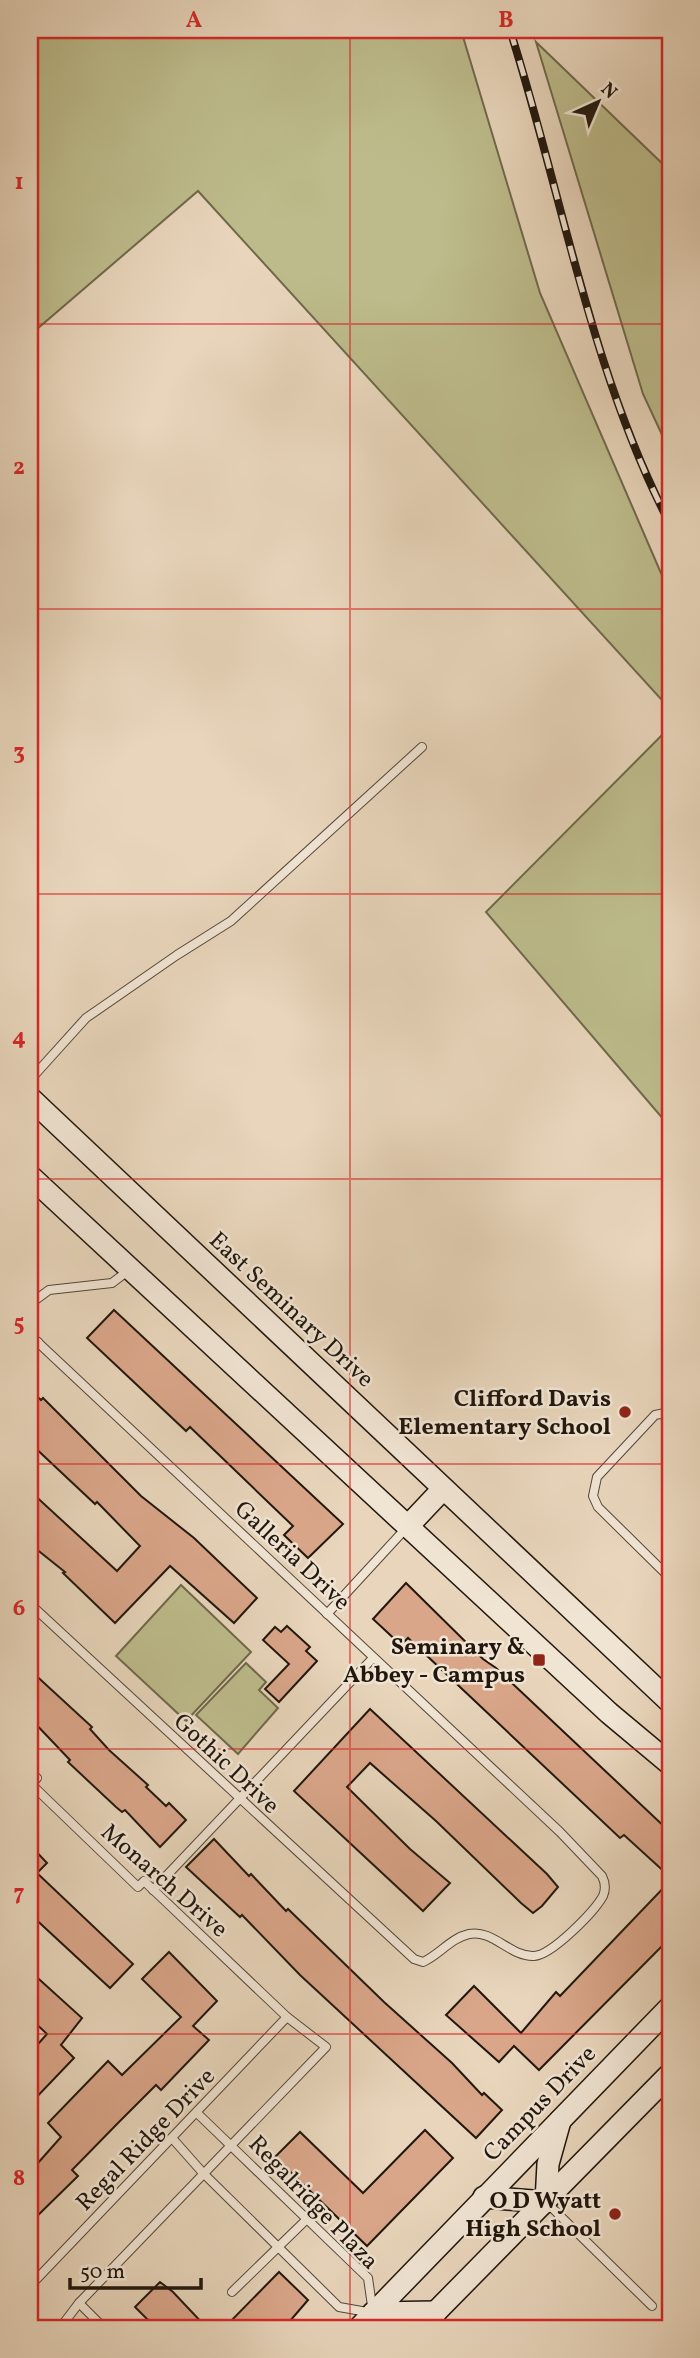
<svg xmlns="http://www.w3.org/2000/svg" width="700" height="2358" viewBox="0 0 700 2358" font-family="Vollkorn,serif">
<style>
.green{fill:#bdbb8b;stroke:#6f694c;stroke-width:2}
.building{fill:#daa68a;stroke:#21170e;stroke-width:2}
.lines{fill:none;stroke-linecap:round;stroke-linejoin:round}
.lane-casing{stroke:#534639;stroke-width:10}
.secondary-casing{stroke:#21170e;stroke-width:24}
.lane{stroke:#f0e4d3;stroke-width:8}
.secondary{stroke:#f0e4d3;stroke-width:21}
.rail-casing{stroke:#21170e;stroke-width:8}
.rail{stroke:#f0e4d3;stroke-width:5;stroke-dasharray:16;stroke-linecap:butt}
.grid{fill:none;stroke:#d62828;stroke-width:2;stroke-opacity:0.55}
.poi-dot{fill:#8f2418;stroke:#f0e4d3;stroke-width:2.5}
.labels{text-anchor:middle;stroke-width:5;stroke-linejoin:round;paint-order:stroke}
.street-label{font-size:24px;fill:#21170e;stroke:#f0e4d3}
.poi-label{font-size:24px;font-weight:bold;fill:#21170e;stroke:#f0e4d3;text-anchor:end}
.neatline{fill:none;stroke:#d62828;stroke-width:2.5}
.grid-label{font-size:23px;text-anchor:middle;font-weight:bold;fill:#d62828}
</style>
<rect width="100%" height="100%" fill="#e8d5bb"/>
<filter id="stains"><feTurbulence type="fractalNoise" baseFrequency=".00286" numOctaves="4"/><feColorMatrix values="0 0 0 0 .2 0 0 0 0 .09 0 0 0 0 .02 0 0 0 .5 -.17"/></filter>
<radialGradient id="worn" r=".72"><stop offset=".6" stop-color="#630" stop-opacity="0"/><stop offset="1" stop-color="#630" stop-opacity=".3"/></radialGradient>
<g class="green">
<polygon points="30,30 461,30 540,293 670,594 670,709 198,191 30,335"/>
<polygon points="536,42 670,171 670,452 643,394"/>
<polygon points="670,727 670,1127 486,912"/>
<polygon points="181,1585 251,1652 186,1721 116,1656"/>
<polygon points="246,1663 266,1682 259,1690 278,1708 238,1754 196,1715"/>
</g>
<g class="building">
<polygon points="114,1310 343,1524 308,1558 284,1535 293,1526 190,1427 186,1431 87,1338"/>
<polygon points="30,1390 41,1400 43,1398 141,1496 194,1538 257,1598 234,1623 170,1566 115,1623 63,1573 65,1572 30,1544 30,1491 117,1571 140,1546 97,1502 95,1504 30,1443"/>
<polygon points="406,1583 483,1659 496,1668 670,1832 670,1877 624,1835 620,1838 408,1638 401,1645 373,1619"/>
<polygon points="287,1626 310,1647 306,1651 317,1661 279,1702 265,1689 289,1664 263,1640 275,1627 281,1632"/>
<polygon points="30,1670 92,1727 90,1729 109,1750 148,1785 146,1787 166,1806 169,1803 186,1820 160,1847 125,1810 122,1812 116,1807 68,1762 70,1760 30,1718"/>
<polygon points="370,1709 547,1874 558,1887 542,1906 533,1913 521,1903 436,1821 370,1763 347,1787 410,1849 450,1883 423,1911 294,1791"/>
<polygon points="214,1839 249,1876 251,1874 286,1911 288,1909 384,2002 452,2063 482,2095 484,2093 502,2110 476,2138 300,1975 242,1915 240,1917 186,1867"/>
<polygon points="30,1845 47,1863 37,1873 133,1964 110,1988 30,1914"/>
<polygon points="670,1881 670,1938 539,2070 514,2046 499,2062 446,2015 474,1986 521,2033 556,1992 560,1996"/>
<polygon points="169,1952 217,2001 193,2026 209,2040 161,2090 156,2085 119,2122 72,2170 78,2176 30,2223 30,2172 61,2137 48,2123 108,2061 122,2075 181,2017 142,1979"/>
<polygon points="30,1971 82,2018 61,2045 74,2058 30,2104 30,2053 47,2034 30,2018"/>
<polygon points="425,2130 453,2158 367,2246 275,2157 300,2132 363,2193"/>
<polygon points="279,2272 308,2300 284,2328 224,2328"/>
<polygon points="160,2282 173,2292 207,2328 156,2328 135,2307"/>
</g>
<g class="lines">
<defs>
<g id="lane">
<polyline points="30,1080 86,1018 177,955 231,921 422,747"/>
<polyline points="30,1304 49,1290 112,1283 129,1270"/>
<path d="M30,1335L560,1832L602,1876C605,1882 606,1889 603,1896C594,1912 552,1955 534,1956C510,1957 493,1929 469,1934C451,1938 439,1955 423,1962L414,1959L30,1604"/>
<polyline points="30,1351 38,1342"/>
<polyline points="670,1412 655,1415 597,1477 593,1496 598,1507 670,1578"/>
<polyline points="327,1614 408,1526"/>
<polyline points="30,1772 37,1778 31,1784 138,1887 144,1881 287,2017 326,2047 79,2303 60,2328"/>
<polyline points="153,1890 373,1658"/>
<polyline points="172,2138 203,2173 339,2307 373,2313 368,2278 197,2113"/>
<polyline points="546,2202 652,2306"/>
<polyline points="30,2286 287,2017"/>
<polyline points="232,2292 307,2219"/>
<polyline points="79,2303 104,2328"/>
</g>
<g id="secondary">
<polyline points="30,1098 670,1702"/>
<polyline points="30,1176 609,1713 670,1764"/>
<polyline points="409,1525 443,1489"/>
<polyline points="484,2197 546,2202 548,2164 560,2121"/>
<polyline points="373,2319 373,2313 436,2312"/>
<polyline points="359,2328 670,2007"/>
<polyline points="420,2328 670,2074"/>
</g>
</defs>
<use href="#lane" class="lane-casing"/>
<use href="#secondary" class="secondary-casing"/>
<use href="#lane" class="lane"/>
<use href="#secondary" class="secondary"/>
<defs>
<path id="rail" d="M510,30C562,193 590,371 670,524"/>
</defs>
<use href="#rail" class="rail-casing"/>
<use href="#rail" class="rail"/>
</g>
<path class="grid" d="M350,30V2328M30,324H670M30,609H670M30,894H670M30,1179H670M30,1464H670M30,1749H670M30,2034H670"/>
<g class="poi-dot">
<circle cx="625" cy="1412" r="7"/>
<rect x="532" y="1653" width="14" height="14" rx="3.5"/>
<circle cx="615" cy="2214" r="7"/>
</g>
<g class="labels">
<g class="street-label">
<text transform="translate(292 1309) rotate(43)" y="8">East Seminary Drive</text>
<text transform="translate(293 1555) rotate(43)" y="8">Galleria Drive</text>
<text transform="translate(227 1763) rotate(43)" y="8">Gothic Drive</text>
<text transform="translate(165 1880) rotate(41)" y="8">Monarch Drive</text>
<text transform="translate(539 2103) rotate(-46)" y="8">Campus Drive</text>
<text transform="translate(145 2139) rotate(-46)" y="8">Regal Ridge Drive</text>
<text transform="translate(314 2202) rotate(46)" y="8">Regalridge Plaza</text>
</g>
<g class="poi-label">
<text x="611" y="1406">Clifford Davis<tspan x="611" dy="28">Elementary School</tspan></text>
<text x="525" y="1654">Seminary &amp;<tspan x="525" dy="28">Abbey - Campus</tspan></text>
<text x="601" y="2208">O D Wyatt<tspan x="601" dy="28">High School</tspan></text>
</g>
</g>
<rect width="700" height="2358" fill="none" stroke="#e8d5bb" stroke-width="77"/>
<g transform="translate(598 102) rotate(44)" stroke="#f0e4d3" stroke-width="5" paint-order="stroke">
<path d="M0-5L12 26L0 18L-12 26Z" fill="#21170e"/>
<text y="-10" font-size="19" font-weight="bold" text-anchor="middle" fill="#21170e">N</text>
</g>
<path d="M70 2278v10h131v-10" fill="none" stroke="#21170e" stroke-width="3.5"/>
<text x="80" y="2278" font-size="21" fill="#21170e" stroke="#f0e4d3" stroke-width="5" paint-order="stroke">50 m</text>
<rect x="38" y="38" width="624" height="2282" class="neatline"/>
<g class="grid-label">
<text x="194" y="27">A</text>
<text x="506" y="27">B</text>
<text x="19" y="189">1</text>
<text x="19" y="474">2</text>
<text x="19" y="759">3</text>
<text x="19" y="1044">4</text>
<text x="19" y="1330">5</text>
<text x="19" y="1615">6</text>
<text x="19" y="1900">7</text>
<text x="19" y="2185">8</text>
</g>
<rect width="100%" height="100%" filter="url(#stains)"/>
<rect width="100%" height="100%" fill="url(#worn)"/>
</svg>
